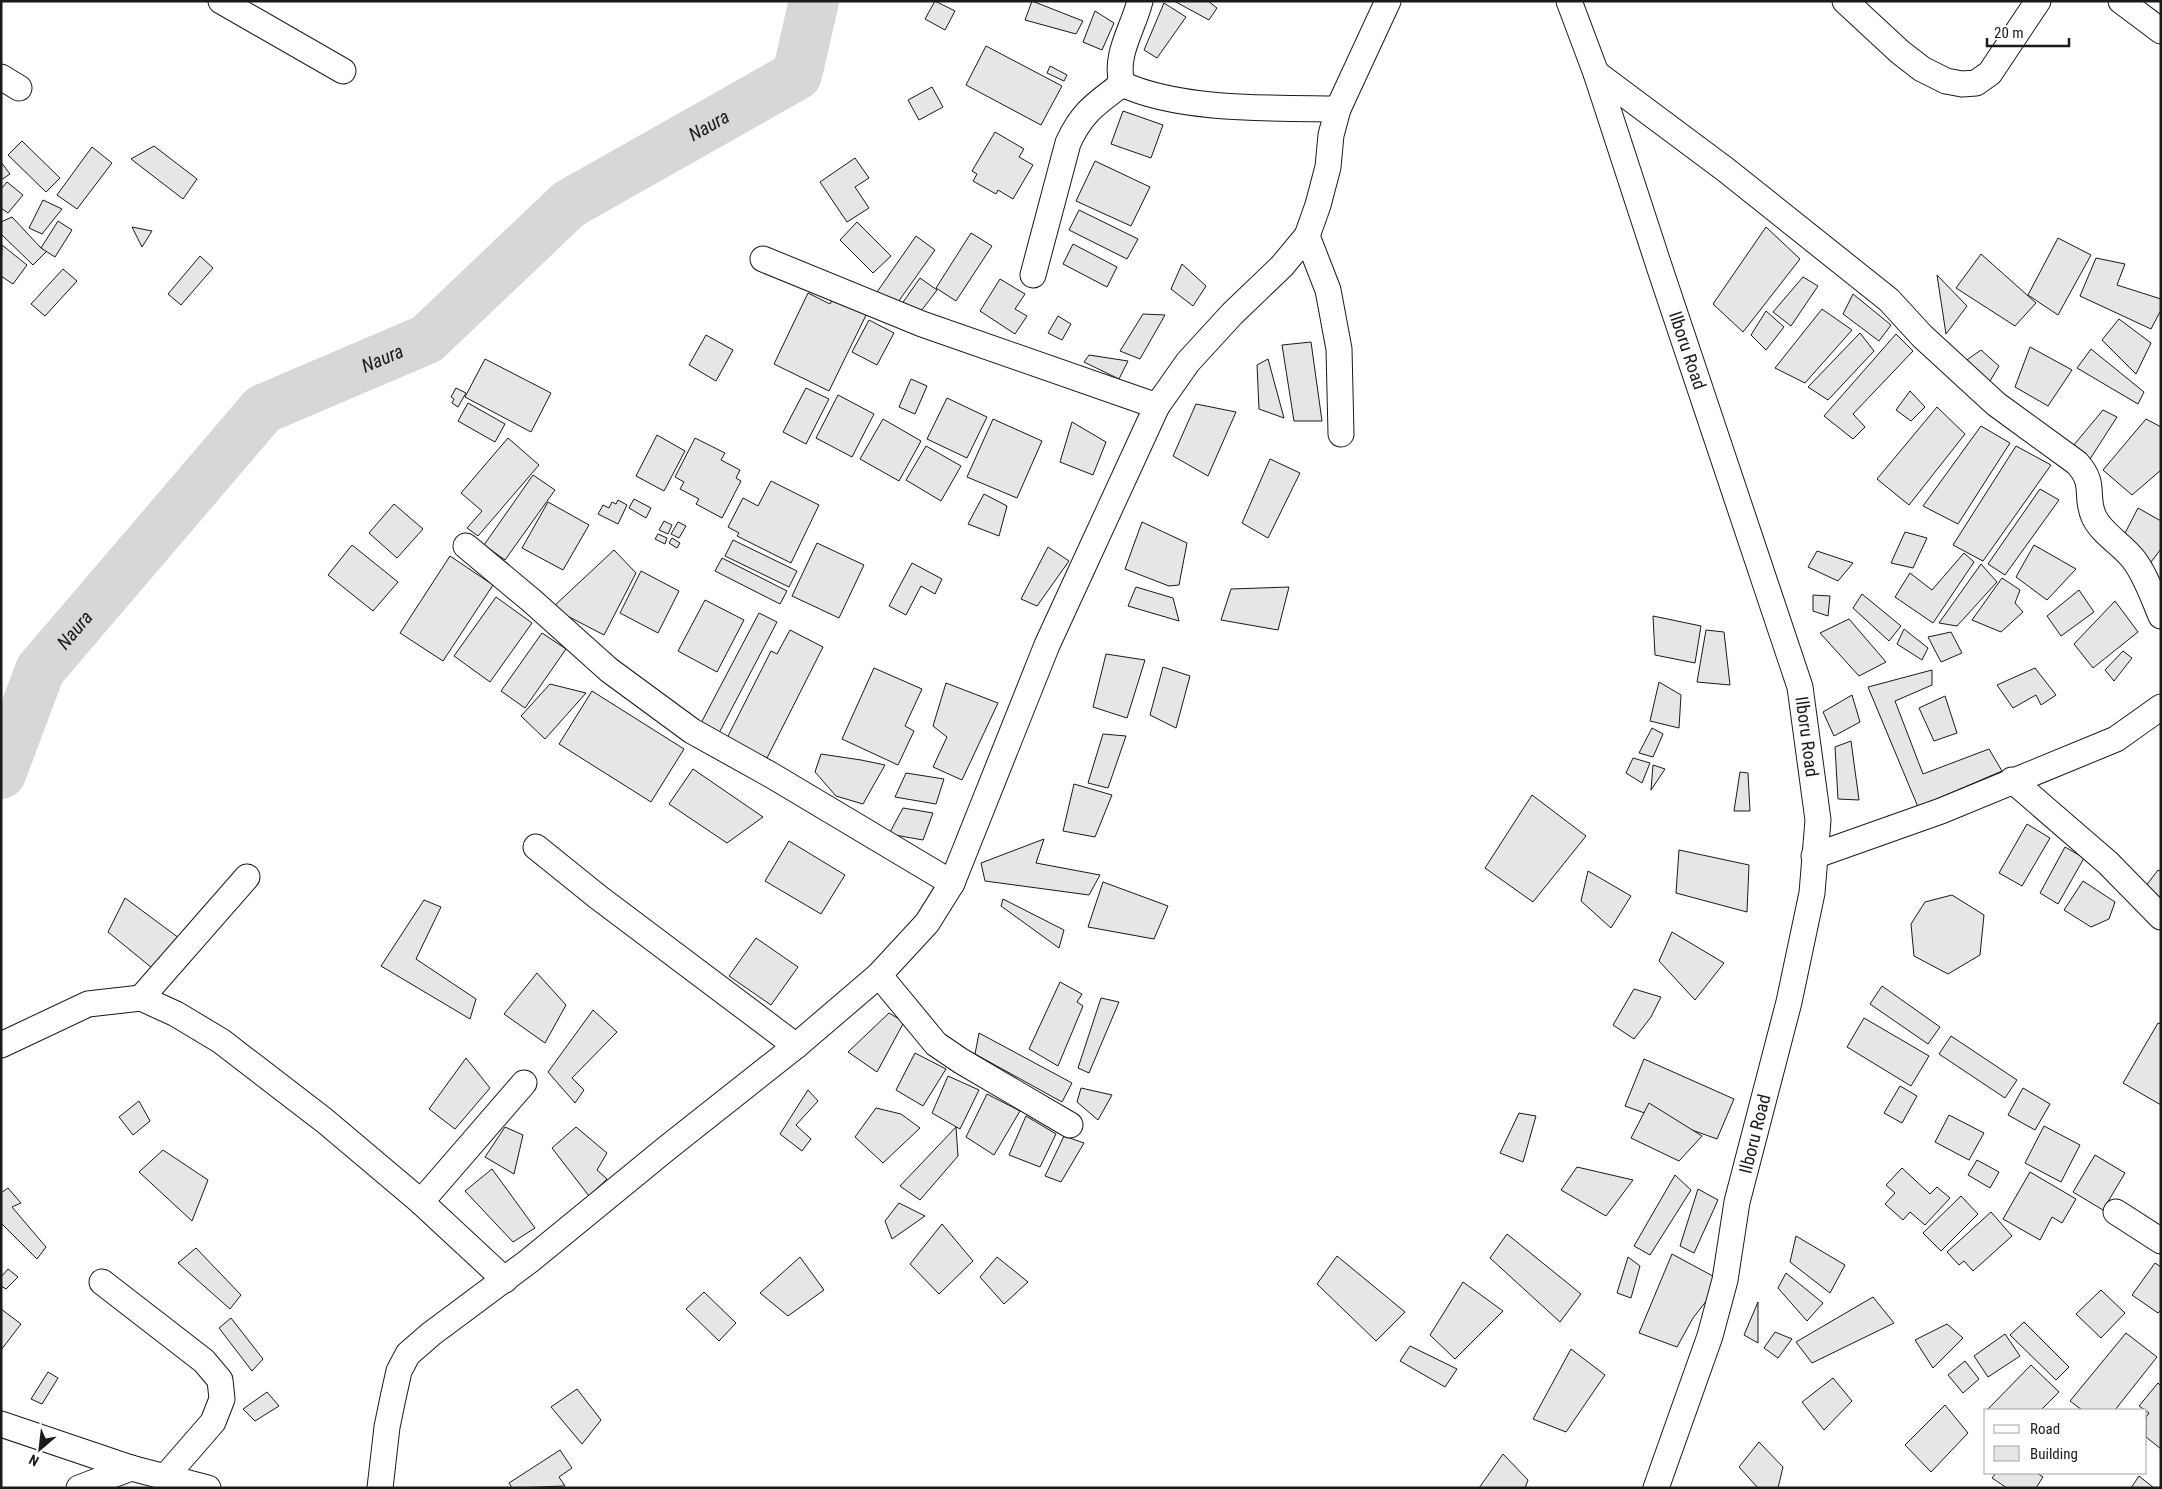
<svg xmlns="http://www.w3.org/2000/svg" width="2162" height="1489" viewBox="0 0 2162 1489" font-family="'Roboto Condensed',sans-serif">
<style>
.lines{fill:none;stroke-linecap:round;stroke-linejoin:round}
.river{stroke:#d7d7d7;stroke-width:50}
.building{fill:#e6e6e6;stroke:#1a1a1a}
.street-casing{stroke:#1a1a1a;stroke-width:27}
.street{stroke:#fff;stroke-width:25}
.labels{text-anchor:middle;stroke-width:4;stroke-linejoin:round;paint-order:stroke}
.street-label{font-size:18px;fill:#1a1a1a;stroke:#fff}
.water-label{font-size:19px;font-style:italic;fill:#1a1a1a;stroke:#fff}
</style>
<rect width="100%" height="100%" fill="#fff"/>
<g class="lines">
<path class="river" id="s1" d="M1,774L40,670L263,409L427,339L569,204L797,75L814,1"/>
</g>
<g class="building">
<polygon points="935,1 955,11 945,30 925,19"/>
<polygon points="1032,1 1083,21 1076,34 1025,20"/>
<polygon points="1174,1 1208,1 1217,8 1209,20"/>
<polygon points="1164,3 1186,17 1157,58 1144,50"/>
<polygon points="1095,11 1114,23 1102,50 1083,42"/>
<polygon points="986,46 1062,86 1041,125 966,85"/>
<polygon points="1050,66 1067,75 1064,81 1047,73"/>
<polygon points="932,87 943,107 919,120 908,100"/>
<polygon points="1123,111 1163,125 1151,158 1111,144"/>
<polygon points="995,132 1024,149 1019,157 1033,165 1013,199 998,190 996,194 973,181 977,174 972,171"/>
<polygon points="22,141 60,178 46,192 8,155"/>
<polygon points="154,146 197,179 183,199 131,159"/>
<polygon points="92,147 112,163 77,209 57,195"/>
<polygon points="855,158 869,178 855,187 869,208 847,222 820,182"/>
<polygon points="1095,161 1150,187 1131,226 1076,201"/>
<polygon points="1,162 10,174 1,180"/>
<polygon points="7,182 23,195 8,213 1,208 1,189"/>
<polygon points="43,200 62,209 42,234 29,228"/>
<polygon points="1079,210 1138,239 1127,259 1069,230"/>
<polygon points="12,217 41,248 47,251 33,265 1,234 1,222"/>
<polygon points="58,221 72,230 55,257 41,248"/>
<polygon points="857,222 891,256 873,273 840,240"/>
<polygon points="132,227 152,231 142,247"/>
<polygon points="1766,227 1800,259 1743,332 1713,304"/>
<polygon points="971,233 992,246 956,301 936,288"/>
<polygon points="916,236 935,250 896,305 877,292"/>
<polygon points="2058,238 2091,255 2058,315 2028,295"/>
<polygon points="1073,244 1117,267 1107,287 1063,264"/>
<polygon points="2,245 27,265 13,284 1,276"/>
<polygon points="1981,254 2036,303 2015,326 1956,288"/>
<polygon points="200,256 213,268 181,305 168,294"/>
<polygon points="2096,258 2125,264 2117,285 2161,299 2161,310 2151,329 2080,296"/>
<polygon points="1182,264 1206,286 1193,306 1171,289"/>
<polygon points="63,269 77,281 45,316 31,304"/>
<polygon points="1937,275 1967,306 1946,334"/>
<polygon points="1803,277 1818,286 1791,326 1773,312"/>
<polygon points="920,278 937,290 915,319 899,308"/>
<polygon points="1000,279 1025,294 1015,309 1027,316 1015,334 980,311"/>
<polygon points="837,291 870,307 829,391 774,364 808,293 830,304"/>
<polygon points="1853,294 1891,325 1879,341 1843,314"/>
<polygon points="1822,309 1852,330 1805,383 1775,368"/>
<polygon points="1766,311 1784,327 1766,350 1751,335"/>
<polygon points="1143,314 1165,315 1140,359 1120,351"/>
<polygon points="1058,316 1071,324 1062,340 1048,333"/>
<polygon points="2119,319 2151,343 2136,374 2102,340"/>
<polygon points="869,320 894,333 877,365 852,352"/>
<polygon points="1860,333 1874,351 1828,400 1808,387"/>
<polygon points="1896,334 1913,351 1853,414 1865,427 1853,439 1824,416"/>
<polygon points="706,335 733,350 716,381 689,365"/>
<polygon points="1311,342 1322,421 1294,421 1282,345"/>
<polygon points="2030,347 2072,370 2048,406 2015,387"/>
<polygon points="2091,349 2144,392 2138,404 2077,368"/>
<polygon points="1981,350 1999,366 1987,386 1961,364"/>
<polygon points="1089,355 1128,361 1119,379 1084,362"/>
<polygon points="485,359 551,393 531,432 465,397"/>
<polygon points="1268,359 1284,418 1259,409 1257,365"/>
<polygon points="911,379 927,386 915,414 899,407"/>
<polygon points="456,388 466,393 458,407 452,403 454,399 451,397"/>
<polygon points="806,388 829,399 806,444 783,432"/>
<polygon points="1910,391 1925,407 1911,421 1896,410"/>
<polygon points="838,395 874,414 852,457 816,438"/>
<polygon points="947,398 987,417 967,458 927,439"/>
<polygon points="468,403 505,424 495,442 458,421"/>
<polygon points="1196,404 1236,412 1208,476 1173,456"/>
<polygon points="1937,407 1965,434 1909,505 1877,479"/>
<polygon points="2103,410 2117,417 2090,459 2073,446"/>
<polygon points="883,419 921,441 899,481 860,459"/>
<polygon points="993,419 1042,441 1017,498 967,477"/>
<polygon points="2146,419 2161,427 2161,470 2132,495 2103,470"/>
<polygon points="1072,422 1106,442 1093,475 1060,462"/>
<polygon points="1981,426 2010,443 1958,524 1923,506"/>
<polygon points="657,435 685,451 664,491 636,476"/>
<polygon points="508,438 539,465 478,536 467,528 482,511 461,493"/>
<polygon points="695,438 725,453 721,460 740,470 736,478 741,481 722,518 696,504 699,499 680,489 684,482 675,477"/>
<polygon points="926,446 961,466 941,501 906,480"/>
<polygon points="2016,446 2051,465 1983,561 1953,545"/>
<polygon points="1270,459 1300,473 1268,538 1242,523"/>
<polygon points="533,475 555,490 505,560 484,545"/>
<polygon points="771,481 819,505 791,563 737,536 739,533 728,527 743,498 758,506"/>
<polygon points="2040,489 2059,500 2005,575 1988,564"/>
<polygon points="984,494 1007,506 999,536 968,524"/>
<polygon points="634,499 651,508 646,518 629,508"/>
<polygon points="618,500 627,505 618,524 598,514 603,505 609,508 612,502 616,504"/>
<polygon points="548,502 589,525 563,570 522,548"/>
<polygon points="394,504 423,529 397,558 369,533"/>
<polygon points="2138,508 2161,521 2161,549 2151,562 2124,535"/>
<polygon points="664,521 672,525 668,534 659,530"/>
<polygon points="678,522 686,526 679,538 671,534"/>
<polygon points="1142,522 1187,543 1179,585 1169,586 1125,569"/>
<polygon points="1905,532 1927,538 1913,568 1891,563"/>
<polygon points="658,534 667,538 665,544 655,539"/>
<polygon points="672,538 680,543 677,548 669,543"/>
<polygon points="733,540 797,571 789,587 725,556"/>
<polygon points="817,543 864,565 839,618 792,596"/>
<polygon points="352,545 398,582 373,611 328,575"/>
<polygon points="2034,545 2076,569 2047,600 2016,577"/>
<polygon points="1048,547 1069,561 1037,606 1021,599"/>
<polygon points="614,550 636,573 604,635 552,608"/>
<polygon points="1817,551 1853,563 1838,581 1808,567"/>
<polygon points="1964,553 1974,562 1933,623 1895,597 1910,573 1932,590"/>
<polygon points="450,556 493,585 443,661 400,633"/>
<polygon points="722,558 787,591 780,604 715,571"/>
<polygon points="912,563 942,579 935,594 921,586 906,615 889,606"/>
<polygon points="1981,564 1997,582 1957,626 1939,623"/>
<polygon points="641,571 679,591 658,633 620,613"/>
<polygon points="2002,578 2020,590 2015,603 2023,612 2001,632 1972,620"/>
<polygon points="1136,587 1173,598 1179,621 1128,606"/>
<polygon points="1289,587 1278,630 1221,620 1231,589"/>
<polygon points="2079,590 2094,612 2061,636 2047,616"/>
<polygon points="1862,594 1901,626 1889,641 1853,608"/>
<polygon points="1813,595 1830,596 1828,616 1813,611"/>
<polygon points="496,597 532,623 490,682 454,656"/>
<polygon points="705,600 744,620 717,672 678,651"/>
<polygon points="2115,601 2138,632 2093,668 2074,644"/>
<polygon points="759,613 777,622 719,733 701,723"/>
<polygon points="1653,616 1701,626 1695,663 1655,655"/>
<polygon points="1849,619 1886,662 1859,676 1820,633"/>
<polygon points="1904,629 1928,648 1922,660 1897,644"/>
<polygon points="790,630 823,647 765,762 725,742 771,651 777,654"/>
<polygon points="1706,630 1724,632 1730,685 1697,682"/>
<polygon points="1951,632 1962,653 1941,662 1928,637"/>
<polygon points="542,633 566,649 525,708 501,691"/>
<polygon points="2123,651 2132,658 2114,681 2105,670"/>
<polygon points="1106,654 1145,660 1127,718 1093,707"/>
<polygon points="1163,667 1190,676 1176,728 1150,715"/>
<polygon points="874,668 922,689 905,726 914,731 898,765 842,739"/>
<polygon points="2035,668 2056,695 2041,705 2036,695 2013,708 1997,685"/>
<polygon points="1932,670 1932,685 1895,701 1923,774 1989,749 2002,771 1918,807 1868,687"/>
<polygon points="1659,682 1681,695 1679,728 1650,721"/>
<polygon points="946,683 998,703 962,780 933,767 947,737 933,726"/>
<polygon points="550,684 586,693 545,739 521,716"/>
<polygon points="592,691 684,749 651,802 559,744"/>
<polygon points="1852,695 1860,722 1834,736 1823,712"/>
<polygon points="1945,696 1957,733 1934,741 1919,708"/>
<polygon points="1652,728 1663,734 1653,757 1639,753"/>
<polygon points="1103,734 1126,736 1108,788 1088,783"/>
<polygon points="1851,741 1859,800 1838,799 1835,747"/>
<polygon points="821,754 861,760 885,765 863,804 836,796 815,772"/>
<polygon points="1633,758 1650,763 1642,783 1626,773"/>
<polygon points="1653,765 1665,769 1651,790"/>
<polygon points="693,769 763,817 727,843 669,804"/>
<polygon points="1740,772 1748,773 1750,811 1734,811"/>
<polygon points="906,773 944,779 936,804 895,797"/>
<polygon points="1074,784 1112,795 1095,837 1063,831"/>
<polygon points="1532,795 1586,836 1533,902 1485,868"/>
<polygon points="903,808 933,813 923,840 889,834"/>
<polygon points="2027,824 2050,838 2022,886 1999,873"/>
<polygon points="1044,839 1036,863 1100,875 1089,895 985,881 981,863"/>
<polygon points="789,841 845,875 821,914 765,881"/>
<polygon points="2065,847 2084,858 2058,904 2040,893"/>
<polygon points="1679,850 1749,865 1747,912 1676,893"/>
<polygon points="2158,870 2161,872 2161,900 2145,887"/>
<polygon points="1588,871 1631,896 1611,928 1581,901"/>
<polygon points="2083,881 2115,902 2109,919 2091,927 2064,910"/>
<polygon points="1103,882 1168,906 1154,939 1088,927"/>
<polygon points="1952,895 1984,915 1980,955 1948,974 1914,956 1911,924 1925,902"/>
<polygon points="125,898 179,938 152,968 108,932"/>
<polygon points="1003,899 1064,930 1059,948 1001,906"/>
<polygon points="424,900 441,907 416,959 476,999 470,1019 381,966"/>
<polygon points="1672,932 1724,963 1695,1000 1659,961"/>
<polygon points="756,938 798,967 771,1005 729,976"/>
<polygon points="537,973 566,1005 545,1043 504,1014"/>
<polygon points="1060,982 1082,994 1077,1002 1083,1006 1058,1066 1029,1049"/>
<polygon points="1882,986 1940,1027 1928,1044 1870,1004"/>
<polygon points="1634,989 1661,997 1651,1017 1634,1039 1613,1025"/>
<polygon points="1101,998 1119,1002 1089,1073 1078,1068"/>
<polygon points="593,1010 617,1032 572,1078 584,1090 575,1103 548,1072"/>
<polygon points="889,1013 904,1022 877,1072 848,1052"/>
<polygon points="1864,1018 1929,1056 1911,1086 1847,1047"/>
<polygon points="2158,1023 2161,1024 2161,1105 2123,1083"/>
<polygon points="979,1033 1072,1083 1062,1102 975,1054"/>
<polygon points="1951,1036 2017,1080 2005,1098 1939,1054"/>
<polygon points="915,1053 946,1069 923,1106 896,1090"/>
<polygon points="466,1058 490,1088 455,1129 429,1109"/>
<polygon points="1644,1059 1734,1099 1717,1139 1625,1106"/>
<polygon points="948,1076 979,1090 960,1129 932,1113"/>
<polygon points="1900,1086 1917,1096 1902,1123 1884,1113"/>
<polygon points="1081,1088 1112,1095 1098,1120 1077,1102"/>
<polygon points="2023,1088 2050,1104 2035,1130 2008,1115"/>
<polygon points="808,1090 818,1101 796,1125 811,1139 802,1151 780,1134"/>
<polygon points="987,1094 1020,1111 994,1155 966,1137"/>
<polygon points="139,1101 150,1121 133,1135 119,1117"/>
<polygon points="1649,1103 1702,1136 1679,1161 1631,1138"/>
<polygon points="876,1108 901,1114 920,1128 883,1163 855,1137"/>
<polygon points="1519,1113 1536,1116 1523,1162 1500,1153"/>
<polygon points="1949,1115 1984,1133 1969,1160 1935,1142"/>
<polygon points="1026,1116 1056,1134 1040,1167 1009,1155"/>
<polygon points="2044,1126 2080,1145 2061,1182 2025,1163"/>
<polygon points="505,1127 523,1135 514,1174 485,1157"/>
<polygon points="576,1127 607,1153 597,1170 607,1179 589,1196 552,1148"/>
<polygon points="956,1127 958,1156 920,1200 900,1186"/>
<polygon points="1064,1136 1084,1143 1061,1182 1045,1176"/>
<polygon points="163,1150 208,1180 192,1221 139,1172"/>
<polygon points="2095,1155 2125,1173 2103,1210 2073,1192"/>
<polygon points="1977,1160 1999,1172 1990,1188 1968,1175"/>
<polygon points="1577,1167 1633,1180 1606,1216 1561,1190"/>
<polygon points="1902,1168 1930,1194 1937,1187 1950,1198 1925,1225 1910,1212 1903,1220 1885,1204 1895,1193 1886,1185"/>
<polygon points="492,1169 535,1228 513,1242 465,1191"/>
<polygon points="2030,1172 2076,1199 2062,1223 2052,1217 2040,1240 2003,1219"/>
<polygon points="1675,1175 1691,1190 1650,1255 1634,1246"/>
<polygon points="8,1188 21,1203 12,1207 46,1247 37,1259 1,1223 1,1193"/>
<polygon points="1698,1189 1718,1200 1694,1253 1680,1246"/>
<polygon points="1961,1196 1978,1214 1941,1251 1923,1233"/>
<polygon points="899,1203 925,1216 892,1239 885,1221"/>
<polygon points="1991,1212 2012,1236 1973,1271 1964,1261 1959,1265 1947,1252"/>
<polygon points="942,1224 973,1261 939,1294 910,1264"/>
<polygon points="1507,1234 1581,1294 1560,1322 1490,1258"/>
<polygon points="1796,1236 1845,1265 1830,1293 1790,1262"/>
<polygon points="196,1248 241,1295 230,1309 178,1263"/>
<polygon points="1672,1254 1722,1281 1693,1318 1677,1347 1639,1333"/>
<polygon points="1337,1256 1405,1312 1376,1341 1317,1284"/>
<polygon points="800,1257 824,1290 788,1316 760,1293"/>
<polygon points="997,1257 1028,1282 1004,1304 980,1277"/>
<polygon points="1628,1257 1640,1266 1631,1298 1617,1293"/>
<polygon points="2155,1263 2161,1267 2161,1310 2158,1313 2132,1295"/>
<polygon points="8,1269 18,1277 6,1289 1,1286 1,1277"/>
<polygon points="1786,1273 1823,1303 1807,1321 1778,1288"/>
<polygon points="1463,1282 1503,1311 1455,1359 1430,1335"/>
<polygon points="2101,1290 2125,1313 2101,1338 2076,1314"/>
<polygon points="704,1292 736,1323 719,1341 686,1309"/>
<polygon points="1873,1297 1894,1323 1812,1363 1796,1342"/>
<polygon points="1758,1302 1758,1343 1744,1335"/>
<polygon points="1,1309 21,1324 1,1350"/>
<polygon points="231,1318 263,1359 252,1371 219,1328"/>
<polygon points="2024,1322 2069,1367 2056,1380 2010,1335"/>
<polygon points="1947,1324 1963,1338 1933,1368 1915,1340"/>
<polygon points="1775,1332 1792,1339 1778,1358 1764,1348"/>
<polygon points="2126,1333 2157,1357 2115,1410 2082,1410 2070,1401"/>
<polygon points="2005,1334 2020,1356 1988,1377 1974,1356"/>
<polygon points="1410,1346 1457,1369 1445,1387 1400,1361"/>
<polygon points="1571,1349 1605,1375 1566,1432 1533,1419"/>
<polygon points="1965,1361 1979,1379 1963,1393 1948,1375"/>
<polygon points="2031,1365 2059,1392 2041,1410 1989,1410 1988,1409"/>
<polygon points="48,1372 58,1378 42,1404 31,1399"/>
<polygon points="1833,1378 1852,1401 1824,1430 1802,1402"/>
<polygon points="2158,1383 2161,1386 2161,1449 2146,1437 2146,1417 2149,1413 2139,1406"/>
<polygon points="577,1389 601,1420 582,1444 551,1407"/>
<polygon points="267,1392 279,1406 255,1421 243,1409"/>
<polygon points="1945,1405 1968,1433 1931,1472 1905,1445"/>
<polygon points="1759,1442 1783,1467 1778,1488 1758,1488 1739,1467"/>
<polygon points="560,1450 572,1468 559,1477 565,1486 512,1488 509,1483"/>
<polygon points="1503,1454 1528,1480 1525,1488 1479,1488"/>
<polygon points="1996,1473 2037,1473 2043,1477 2036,1488 2007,1488 1992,1478"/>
<polygon points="2139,1476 2154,1488 2131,1488"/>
</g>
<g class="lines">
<defs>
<g id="street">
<polyline points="221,1 343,71"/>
<path d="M1140,1C1133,29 1114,55 1122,84C1180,111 1273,108 1338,109"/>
<path id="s2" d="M1569,1L1596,73L1659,266L1800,687L1818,820L1812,893L1789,1002L1737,1202L1725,1280L1710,1336L1656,1488"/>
<polyline points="1845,1 1900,52 1922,69 1946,81 1962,84 1976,83 1990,73 2038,1"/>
<polyline points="2121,1 2161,31"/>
<path d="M1596,73L1726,170L1889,300L1922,336L1996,404L2077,463C2097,485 2084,495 2094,517C2102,534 2123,545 2134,560C2146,576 2153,597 2161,616"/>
<polyline points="1,77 19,88"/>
<polyline points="1307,236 1328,290 1339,349 1341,434"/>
<polyline points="763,259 922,324 1157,406"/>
<path d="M1033,275L1068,143C1082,112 1096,104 1122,84"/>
<polyline points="466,546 532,601 609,670 692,731 771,775 952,883"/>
<polyline points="2012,780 2108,863 2161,917"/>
<polyline points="536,847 598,897 796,1046"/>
<polyline points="1814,856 1941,811 2116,739 2161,707"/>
<polyline points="879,975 936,1044 961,1061 1070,1125"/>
<polyline points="141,998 247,877"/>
<polyline points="1,1045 88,1004 141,998 176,1014 221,1041 325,1121 421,1202 505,1280"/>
<polyline points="421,1202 524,1083"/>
<polyline points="2116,1212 2161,1241"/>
<polyline points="102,1282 204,1361 220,1380 222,1399 213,1422 166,1476"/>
<polyline points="1,1424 131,1468 208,1488"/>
<polyline points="79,1488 131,1468"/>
<polyline points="380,1488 387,1427 393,1398 399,1371 408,1354 431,1334 529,1261 667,1148 796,1046 879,975 927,923 952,883 1047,645 1157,406 1188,362 1232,314 1282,266 1307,236 1318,205 1328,167 1331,135 1338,109 1388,1"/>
</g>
</defs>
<use href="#street" class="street-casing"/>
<use href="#street" class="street"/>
</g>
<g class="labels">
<g class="street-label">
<text dy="6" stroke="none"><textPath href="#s2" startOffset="369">Ilboru Road</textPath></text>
<text dy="6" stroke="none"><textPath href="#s2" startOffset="774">Ilboru Road</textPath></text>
<text transform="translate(1755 1134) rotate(-76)" y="6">Ilboru Road</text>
</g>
<g class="water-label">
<text dy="7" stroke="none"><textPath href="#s1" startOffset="989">Naura</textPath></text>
<text dy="7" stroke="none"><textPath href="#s1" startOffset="584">Naura</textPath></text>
<text dy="7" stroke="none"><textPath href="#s1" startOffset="164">Naura</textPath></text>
</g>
</g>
<rect width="2162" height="1489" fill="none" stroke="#1a1a1a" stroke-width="5"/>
<rect x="1984" y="1409" width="162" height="65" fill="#ffffff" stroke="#a3a3a3"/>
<rect x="1994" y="1425" width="25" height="8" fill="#ffffff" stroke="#a3a3a3"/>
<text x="2030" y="1434" font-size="15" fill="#1a1a1a">Road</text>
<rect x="1994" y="1446" width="25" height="15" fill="#e6e6e6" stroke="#a3a3a3"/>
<text x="2030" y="1459" font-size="15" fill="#1a1a1a">Building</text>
<g transform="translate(40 1449) rotate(208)" stroke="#ffffff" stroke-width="4" paint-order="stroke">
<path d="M0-4L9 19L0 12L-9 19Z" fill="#1a1a1a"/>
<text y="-8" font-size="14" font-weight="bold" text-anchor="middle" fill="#1a1a1a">N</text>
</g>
<path d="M1987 38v8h82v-8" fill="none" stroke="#1a1a1a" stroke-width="2.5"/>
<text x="1994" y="38" font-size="15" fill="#1a1a1a" stroke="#ffffff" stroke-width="4" paint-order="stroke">20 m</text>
</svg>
